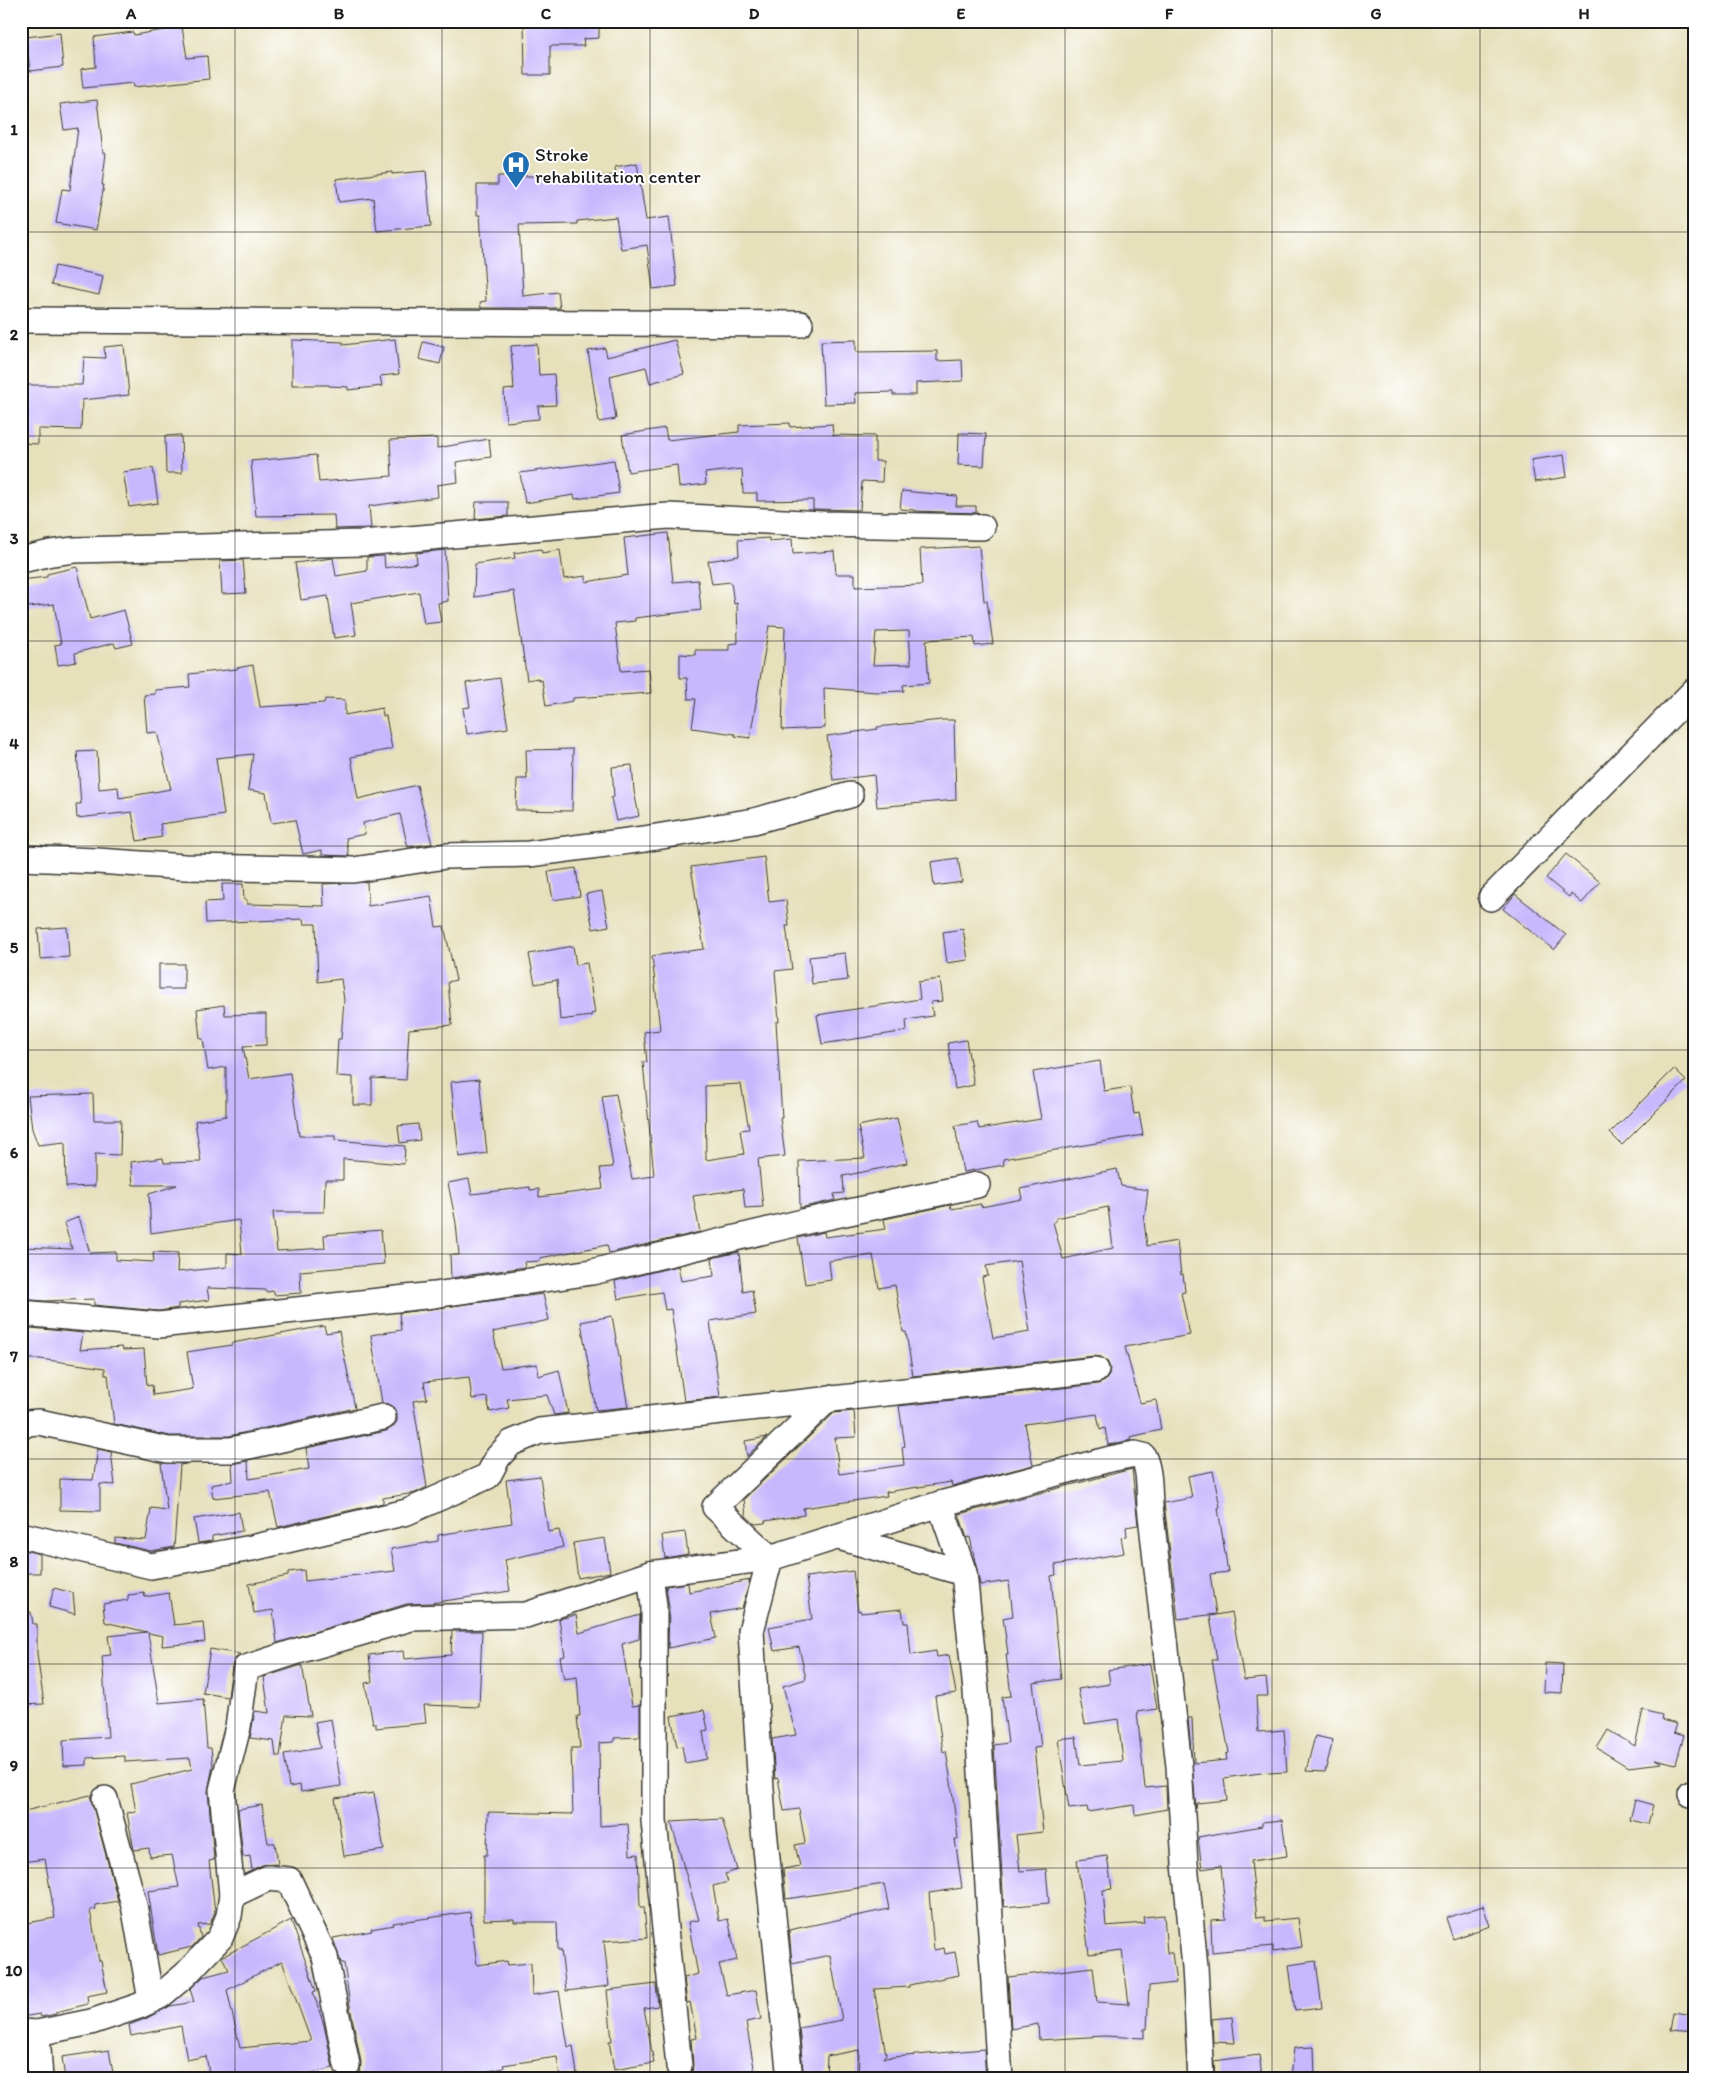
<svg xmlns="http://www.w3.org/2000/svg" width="1715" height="2100" viewBox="0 0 1715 2100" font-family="Itim,sans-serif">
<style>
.building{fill:#c7b7fd;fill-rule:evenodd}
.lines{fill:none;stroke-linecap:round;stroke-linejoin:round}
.minor-casing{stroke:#3a3934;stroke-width:28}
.minor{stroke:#fff;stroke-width:25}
.grid{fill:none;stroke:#1c1c1c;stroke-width:1;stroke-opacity:0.55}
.labels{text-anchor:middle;stroke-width:4;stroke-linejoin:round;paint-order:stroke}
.poi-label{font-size:19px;fill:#1c1c1c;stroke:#fff;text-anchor:start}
.neatline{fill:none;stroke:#1c1c1c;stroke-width:2}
.grid-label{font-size:16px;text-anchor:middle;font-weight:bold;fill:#1c1c1c}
</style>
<rect width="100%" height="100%" fill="#fff"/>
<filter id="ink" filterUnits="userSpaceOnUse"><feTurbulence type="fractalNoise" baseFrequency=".02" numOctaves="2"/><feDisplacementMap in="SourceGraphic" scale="10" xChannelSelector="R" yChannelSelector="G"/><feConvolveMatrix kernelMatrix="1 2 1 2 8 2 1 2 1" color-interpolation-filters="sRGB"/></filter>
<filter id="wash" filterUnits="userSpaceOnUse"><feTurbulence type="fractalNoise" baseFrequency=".0096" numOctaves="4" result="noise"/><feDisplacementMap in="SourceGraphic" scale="20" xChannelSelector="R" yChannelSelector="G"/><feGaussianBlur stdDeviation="1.12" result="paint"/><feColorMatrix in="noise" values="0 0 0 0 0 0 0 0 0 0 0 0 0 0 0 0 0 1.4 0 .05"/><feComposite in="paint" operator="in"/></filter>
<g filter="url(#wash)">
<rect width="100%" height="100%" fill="#e6e0bb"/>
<g id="blocks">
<g class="building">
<polygon points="524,21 599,21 599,38 583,39 584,46 550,46 550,75 525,75"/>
<polygon points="182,27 187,58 207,56 209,79 134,87 133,83 83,88 81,69 96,67 94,37 133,32 134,35"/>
<polygon points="60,33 63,67 30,71 26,37"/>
<polygon points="97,100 103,153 106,153 102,185 104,185 96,230 56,223 62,189 70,190 78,128 64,130 60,104"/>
<polygon points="637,163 646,220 669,217 677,286 653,289 647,245 621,249 616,217 577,221 577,224 519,225 523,296 558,292 560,308 481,308 480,302 486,301 480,215 477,215 477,185 498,185 498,176 577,176 577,179 616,175 615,167"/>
<polygon points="426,171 431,226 377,231 373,198 339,202 336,179 392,172 392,174"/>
<polygon points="55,266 103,276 99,295 51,285"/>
<polygon points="395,339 399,374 380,376 382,386 348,390 348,387 329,386 329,385 292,385 292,340 343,342 343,345"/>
<polygon points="675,340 684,374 650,383 646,367 610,376 616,419 599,422 588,351 605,348 607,357"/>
<polygon points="856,340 856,352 937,351 937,361 962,360 963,381 916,383 916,395 893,395 893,392 855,393 856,403 824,404 821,341"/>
<polygon points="423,342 444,347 440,364 419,359"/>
<polygon points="537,344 539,375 554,374 556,405 538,406 539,419 506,422 504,390 514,389 511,346"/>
<polygon points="124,345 129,395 82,400 81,430 38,429 38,444 21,443 21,385 82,385 84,357 105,358 104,347"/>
<polygon points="790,423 790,427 832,424 833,435 875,436 875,461 883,461 882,482 862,481 860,510 813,509 813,500 757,501 757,493 743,493 742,469 705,473 706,484 679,487 677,465 628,472 622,435 665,428 667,440 739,432 739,425"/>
<polygon points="959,433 986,434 984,466 958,465"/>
<polygon points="181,435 182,473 166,473 165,436"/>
<polygon points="437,438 437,448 489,439 491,457 456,462 458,482 437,485 438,497 369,506 371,528 335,529 334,515 256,516 251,461 316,455 319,482 392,476 390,440"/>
<polygon points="1564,455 1567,477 1535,482 1531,460"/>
<polygon points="614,460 619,493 575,499 574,495 525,503 520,473"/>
<polygon points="153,468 158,503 129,507 123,472"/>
<polygon points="902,491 957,496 956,506 976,506 976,513 914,511 914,510 900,509"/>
<polygon points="476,502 508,502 508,516 475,519"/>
<polygon points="668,533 673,582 698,580 701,610 635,618 635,621 615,623 621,671 649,669 651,693 573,698 573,701 546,706 542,680 539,681 538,678 527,680 514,591 474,597 475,564 515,558 514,553 541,549 542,553 560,550 564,579 586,576 586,582 628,575 624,538"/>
<path d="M769,538V541L792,539L793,554L834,551L836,574H855V587L922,585L920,549L979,546L984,601H987L993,644L975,646L974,637L926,640L929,683L903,685L904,691L876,692L824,688L825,728L782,730L785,627L769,626L750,738L735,736V734L692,728L696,699H688L687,678H680V654L695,655V650H729V644L738,643L737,603L734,604L731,582L712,584L708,561L739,556L738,540ZM909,631L911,664L873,665L876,632Z"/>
<polygon points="445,550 448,601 438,603 441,622 424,624 419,592 351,603 356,635 334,638 328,596 301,600 295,563 333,558 336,576 367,571 367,557 384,556 385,568 417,563 416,553"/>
<polygon points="243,560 246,593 222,594 220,561"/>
<polygon points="77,567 90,619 124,610 133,644 116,648 114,643 75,653 76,662 58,665 55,645 61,644 54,604 21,608 21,580 47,577 47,574"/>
<polygon points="253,665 260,707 324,703 325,699 345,700 345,715 382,708 383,716 386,716 392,749 351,757 358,799 417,785 432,844 408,847 400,814 363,823 365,834 346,838 349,856 322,855 322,850 303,854 295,820 271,823 266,793 248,790 253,754 216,758 224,815 160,824 162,837 137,841 132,812 77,818 76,804 81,804 77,752 97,751 99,789 118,787 119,798 171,789 157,732 147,733 144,695 155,694 155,690 190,687 189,674 237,669 237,668"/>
<polygon points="500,678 508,728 467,734 463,708 470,707 466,683"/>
<polygon points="941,720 954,720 956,800 877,807 874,775 833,780 827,736 878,729 877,727"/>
<polygon points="573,749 572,811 516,810 517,779 527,779 526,750"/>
<polygon points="632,765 634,791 639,816 616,821 611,798 614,797 612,767"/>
<polygon points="1566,854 1600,882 1582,903 1571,894 1569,897 1546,878"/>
<path d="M764,857L769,902L786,900L789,926H786L792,969L775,971L779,1022H776L782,1118H780L785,1156L758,1159L763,1207L745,1208L743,1189L693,1196L700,1232L609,1253L607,1245L540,1258V1261L524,1262L525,1267L451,1278L450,1255H459L456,1223L448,1183L469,1179L472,1194L530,1187V1190L539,1189V1197L603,1189L600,1168L613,1167L602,1096L616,1094L632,1179L654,1176L643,1062H647L644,1032L660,1030L652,956L704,949L691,867ZM741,1084L749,1129L740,1130L744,1154L706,1160L705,1086Z"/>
<polygon points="958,858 962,882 934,886 931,862"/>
<polygon points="576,868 580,896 553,900 548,872"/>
<polygon points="367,882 368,906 431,896 436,927 444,926 456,980 448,982 452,1025 409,1029 406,1080 372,1078 372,1105 353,1105 353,1077 336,1076 338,1039 341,1039 344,1000 341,979 318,982 316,924 304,924 303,919 206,923 205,902 223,901 222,884 243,884 244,900 247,900 247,904 324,906 323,884"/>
<polygon points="602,891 609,926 593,929 586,894"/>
<polygon points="1515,894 1566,935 1554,950 1503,909"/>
<polygon points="67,927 69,957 40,959 38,929"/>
<polygon points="963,929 968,960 947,963 943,932"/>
<polygon points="573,946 576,965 587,963 595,1013 591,1014 591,1016 560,1020 557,980 535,984 529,954"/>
<polygon points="845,953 848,980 812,984 809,957"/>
<rect x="159" y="964" width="25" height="25"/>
<polygon points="940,979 943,1001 931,1002 933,1016 906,1020 907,1031 822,1044 817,1015 920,999 918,982"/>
<polygon points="224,1005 225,1015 266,1014 266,1045 243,1046 249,1079 290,1073 299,1136 335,1136 335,1140 405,1146 404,1164 343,1159 343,1180 325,1180 324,1212 273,1212 277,1251 325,1248 324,1235 381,1230 384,1264 300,1271 301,1293 274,1295 274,1291 266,1292 266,1290 207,1288 209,1300 178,1304 178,1308 159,1311 94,1305 94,1299 44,1301 21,1299 21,1247 72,1249 64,1223 79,1217 90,1253 116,1252 116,1260 154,1262 153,1252 178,1253 177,1272 227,1267 227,1253 242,1254 239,1220 151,1233 149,1194 177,1185 133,1185 131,1162 163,1158 164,1163 201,1162 195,1121 226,1116 226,1067 208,1070 203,1039 200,1039 197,1009"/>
<polygon points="966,1040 974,1085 955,1089 948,1043"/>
<polygon points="1100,1061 1104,1091 1130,1087 1134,1114 1139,1113 1143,1135 1003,1159 1004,1165 963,1172 955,1126 977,1122 979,1129 1041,1119 1033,1072"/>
<polygon points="1674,1069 1686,1081 1622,1145 1610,1133"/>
<polygon points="479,1079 487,1153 459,1157 451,1082"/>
<polygon points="93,1094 94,1120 121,1120 120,1155 95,1154 95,1186 66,1187 65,1142 38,1145 32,1129 28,1096"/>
<polygon points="897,1118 907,1163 843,1176 844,1193 834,1194 835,1200 800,1208 799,1161 865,1158 858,1126"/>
<polygon points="418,1124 420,1140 400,1143 398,1126"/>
<path d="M1117,1169L1121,1186L1148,1190L1144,1221L1147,1246L1177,1241L1181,1275L1183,1274L1185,1292L1181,1293L1190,1335L1125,1347L1140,1403L1156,1400L1161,1430L1130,1437L1131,1440L1108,1445L1105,1428L1100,1430L1097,1414L1025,1424L1033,1465L952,1486L951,1482L886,1492L887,1496L803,1508L804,1515L765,1521V1523L755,1524L746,1516L744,1499L834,1413L854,1411L856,1437L835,1438L839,1474L904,1465L902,1447L905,1446L899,1406L1098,1384L1105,1381L1109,1375L1110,1368L1107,1361L1101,1357L1094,1356L913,1376L906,1332H903L895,1285L879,1288L873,1255L829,1261L831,1280L805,1284L798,1238L824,1232L825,1237L886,1229L884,1219L950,1205L951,1209L981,1204V1207L1022,1199L1020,1189ZM1108,1207L1113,1248L1063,1259L1053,1222L1056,1221V1218ZM1019,1261L1030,1332L993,1338L982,1277L988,1276L986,1266Z"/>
<polygon points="739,1252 743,1292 752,1290 756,1314 710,1321 720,1397 684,1401 671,1309 665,1310 662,1292 618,1299 615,1281 678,1266 681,1281 714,1276 712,1258"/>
<polygon points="543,1294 549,1320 493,1332 501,1368 537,1364 538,1376 559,1370 568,1413 554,1415 547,1395 507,1399 509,1408 490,1412 487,1397 472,1399 469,1377 424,1382 427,1399 413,1401 427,1487 415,1493 383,1498 383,1503 278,1527 270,1492 213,1498 211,1485 233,1481 232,1464 248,1461 249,1479 309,1469 306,1448 386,1431 393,1427 397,1421 397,1413 393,1407 388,1404 382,1403 371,1335 401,1330 399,1313"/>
<polygon points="612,1316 628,1407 596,1410 581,1322"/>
<polygon points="324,1326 326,1333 339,1331 355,1408 229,1436 170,1436 114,1424 108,1375 105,1375 105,1368 40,1359 21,1359 21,1327 83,1333 80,1350 122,1347 123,1350 144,1349 147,1386 152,1385 153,1395 193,1389 187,1352 232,1345 232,1343"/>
<polygon points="767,1437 747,1456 745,1441"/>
<polygon points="98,1449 111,1452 115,1485 100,1484 100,1511 60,1510 60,1479 93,1480"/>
<polygon points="161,1463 186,1464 180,1465 174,1547 151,1551 115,1543 115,1538 146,1540 151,1508 167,1510"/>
<polygon points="1132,1469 1138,1525 1126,1527 1127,1536 1121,1537 1124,1553 1055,1565 1056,1575 1051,1576 1061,1679 1033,1683 1041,1747 1034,1748 1043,1832 1016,1835 1020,1871 1046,1869 1049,1903 1004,1907 994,1745 1008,1743 1002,1697 1011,1696 1006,1654 1008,1654 1003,1618 1013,1616 1009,1581 980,1585 970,1537 967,1538 959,1514"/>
<polygon points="1213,1471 1220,1507 1218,1508 1228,1572 1210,1574 1216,1614 1178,1619 1164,1503 1192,1498 1188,1476"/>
<polygon points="540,1476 548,1532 559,1530 563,1547 505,1560 510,1591 431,1603 407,1604 277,1643 273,1610 254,1613 249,1584 288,1576 288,1572 304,1570 305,1581 395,1571 391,1549 438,1541 438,1535 512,1523 506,1480"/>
<polygon points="239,1512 242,1531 212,1536 212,1541 198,1543 194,1519"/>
<polygon points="685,1532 688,1554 665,1558 662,1535"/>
<polygon points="605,1538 610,1572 578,1578 573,1543"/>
<polygon points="23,1550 40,1554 40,1573 22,1573"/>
<polygon points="853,1571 858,1611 860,1610 861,1613 902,1609 904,1623 908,1623 911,1655 936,1651 937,1657 949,1655 956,1693 935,1696 943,1752 946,1751 951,1782 958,1839 955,1839 962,1888 929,1893 934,1950 944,1948 945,1954 955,1952 959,1975 909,1985 909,1987 874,1989 886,2054 883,2058 984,2049 986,2079 858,2079 859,2050 827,2056 826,2079 804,2079 799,2028 842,2020 830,1955 792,1963 789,1930 889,1909 884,1884 786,1899 783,1869 800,1866 795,1845 805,1843 799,1809 784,1811 778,1778 775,1779 772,1739 796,1735 783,1686 806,1679 799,1647 774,1651 769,1627 812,1619 806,1577"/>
<polygon points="750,1580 742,1608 711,1614 716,1638 668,1648 669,1607 666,1586 688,1583 689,1592"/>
<polygon points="54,1588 73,1593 75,1614 49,1607"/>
<polygon points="144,1593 145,1597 169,1593 174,1625 203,1622 205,1642 162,1646 163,1636 148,1633 159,1703 203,1699 207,1748 211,1748 213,1766 208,1791 214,1860 209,1861 215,1912 210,1924 198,1925 201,1937 192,1947 158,1955 148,1891 179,1887 172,1855 150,1857 149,1848 134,1850 127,1813 136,1812 131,1784 192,1769 190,1758 125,1762 125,1756 87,1758 87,1765 64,1766 63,1740 108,1737 102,1656 111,1655 108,1636 147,1632 105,1622 103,1604 128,1600 128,1595"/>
<polygon points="31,1612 33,1624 37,1624 37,1654 44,1704 21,1705 21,1613"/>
<polygon points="1232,1612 1244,1680 1266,1678 1268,1696 1256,1696 1258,1732 1284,1730 1287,1772 1268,1773 1268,1772 1224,1778 1227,1800 1197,1803 1196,1809 1188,1718 1192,1718 1194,1763 1227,1760 1226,1754 1229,1753 1212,1660 1217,1660 1210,1616"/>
<polygon points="576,1615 579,1633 640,1615 639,1639 622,1644 632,1706 640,1705 640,1737 614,1738 614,1742 599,1743 600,1826 628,1824 630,1855 638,1854 640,1907 644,1907 647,1938 604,1941 609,1986 566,1991 561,1950 558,1950 557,1922 514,1922 514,1919 484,1920 484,1855 487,1855 488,1812 573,1814 571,1748 580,1748 577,1716 580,1716 577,1677 564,1679 560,1657 565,1656 559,1619"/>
<polygon points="452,1631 482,1631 479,1707 424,1705 426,1723 376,1728 376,1723 373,1723 365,1683 372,1682 369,1655 403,1651 404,1659 451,1655"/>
<polygon points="210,1649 240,1654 235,1659 232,1666 228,1697 203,1693"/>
<polygon points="1545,1663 1563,1664 1562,1693 1544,1692"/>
<polygon points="1150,1664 1157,1709 1137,1712 1145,1788 1166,1786 1167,1809 1135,1815 1134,1805 1088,1812 1087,1807 1069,1809 1058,1739 1076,1737 1080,1765 1123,1761 1118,1719 1085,1724 1078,1689 1110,1684 1108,1670"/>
<polygon points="302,1665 311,1716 286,1715 280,1756 276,1756 274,1741 250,1738 255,1711 269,1713 264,1677"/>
<polygon points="704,1710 708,1730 703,1731 707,1759 685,1763 682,1746 677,1747 671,1716"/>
<polygon points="1643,1710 1662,1715 1661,1720 1677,1724 1674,1732 1684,1735 1676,1764 1655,1759 1662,1763 1628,1767 1597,1748 1608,1730 1635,1746"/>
<polygon points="331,1719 341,1786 301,1792 300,1785 289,1787 284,1754 320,1748 315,1722"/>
<polygon points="1315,1736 1333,1740 1325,1772 1306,1771"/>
<polygon points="374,1793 384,1850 344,1856 335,1798"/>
<polygon points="90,1795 118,1901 95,1905 96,1909 90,1910 99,1961 101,1961 107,1992 87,1996 88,2004 56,2012 56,2014 41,2017 40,2014 21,2017 21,1924 55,1918 45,1859 21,1862 21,1812"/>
<polygon points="1635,1800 1653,1805 1648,1824 1630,1820"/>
<polygon points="262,1805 268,1843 275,1843 278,1864 262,1865 252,1870 250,1856 243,1857 238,1809"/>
<polygon points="722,1819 737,1870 725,1874 728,1882 713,1886 719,1921 728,1919 737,1960 719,1964 727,1995 756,1990 761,2019 746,2022 756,2079 691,2079 693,2065 691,2039 697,2038 690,2002 687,2003 684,1978 698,1974 688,1922 699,1920 671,1822"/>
<polygon points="1282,1820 1287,1856 1251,1861 1257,1918 1265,1917 1265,1921 1298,1918 1302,1947 1273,1951 1273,1946 1212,1952 1211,1920 1226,1919 1221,1866 1202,1869 1198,1837 1262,1826 1262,1822"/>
<polygon points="1107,1856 1112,1889 1103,1890 1106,1926 1144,1923 1143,1917 1164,1915 1167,1953 1172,1953 1176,1983 1149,1986 1147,2029 1144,2029 1144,2038 1104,2036 1039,2040 1038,2024 1011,2029 1008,1977 1093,1967 1097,2002 1129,2004 1122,1950 1089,1954 1077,1860"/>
<polygon points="1483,1906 1490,1926 1453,1939 1446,1918"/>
<polygon points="470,1912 477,1965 507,1961 508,1965 531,1963 532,1995 559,1991 568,2047 573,2046 577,2074 560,2076 557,2057 503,2065 504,2068 479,2073 480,2079 360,2079 361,2062 350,2006 344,1963 341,1963 333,1938 372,1931 371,1929 394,1925 393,1923"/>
<path d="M291,1920L316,1991L313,1992L324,2025L333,2068L311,2073L312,2079H210L206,2056L187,2060L181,2026L131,2036L129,2025L145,2019L170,2006L194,2002L190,1989L203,1977L229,1970L222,1957ZM282,1961L311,2041L240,2048L227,1990Z"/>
<polygon points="1316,1961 1322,2008 1295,2011 1289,1965"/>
<polygon points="656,1984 658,2006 644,2008 654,2063 614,2070 609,2041 612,2041 607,1990"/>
<polygon points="1674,2012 1694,2015 1694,2032 1671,2030"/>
<polygon points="1232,2017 1235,2043 1213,2042 1212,2019"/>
<polygon points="1314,2047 1315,2079 1291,2079 1294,2048"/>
<polygon points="109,2050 114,2079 65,2079 62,2057"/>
<polygon points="1259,2055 1262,2075 1215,2079 1214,2061"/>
</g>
</g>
</g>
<g filter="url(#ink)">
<use href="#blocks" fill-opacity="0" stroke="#3a3934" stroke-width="1"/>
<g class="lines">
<defs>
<g id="minor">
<polyline points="21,320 800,324"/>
<polyline points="21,560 51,553 74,550 363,543 668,516 823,524 982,527"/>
<polyline points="21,858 97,861 185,867 353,870 446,856 529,854 644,839 754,821 850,795"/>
<polyline points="1491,898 1694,691"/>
<polyline points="21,1313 159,1325 434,1295 592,1272 807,1221 977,1185"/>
<polyline points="21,1427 27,1423 39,1422 168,1450 231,1450 383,1417"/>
<polyline points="940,1504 964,1573 976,1691 1000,2079"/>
<polyline points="21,1535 151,1566 252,1548 407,1512 488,1476 498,1457 511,1443 540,1431 1096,1370"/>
<polyline points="839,1537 964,1573"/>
<polyline points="650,1574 654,1606 654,1821 679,2066"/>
<polyline points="1691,1794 1694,1794"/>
<polyline points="105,1799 134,1905 151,2000"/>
<polyline points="232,1895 268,1878 289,1880 325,1957 347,2065"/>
<path d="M21,2032L37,2033L91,2022L139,2006L160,1996L185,1975L220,1938L229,1916L232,1895L222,1790L238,1727L246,1668L301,1650L411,1618L526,1615L650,1574L770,1558L940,1504L1110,1459L1135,1454L1143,1456C1150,1471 1149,1489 1150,1506L1179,1766L1185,1864L1195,1967L1201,2079"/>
<polyline points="37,2033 40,2079"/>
<polyline points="790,2079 763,1820 751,1631 770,1558 715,1507 829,1398"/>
</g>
</defs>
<use href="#minor" class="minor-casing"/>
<use href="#minor" class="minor"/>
</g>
</g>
<path class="grid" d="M235,21V2079M442,21V2079M650,21V2079M858,21V2079M1065,21V2079M1272,21V2079M1480,21V2079M21,232H1694M21,436H1694M21,641H1694M21,846H1694M21,1050H1694M21,1254H1694M21,1459H1694M21,1664H1694M21,1868H1694"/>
<defs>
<symbol id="hospital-pin" viewBox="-11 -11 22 30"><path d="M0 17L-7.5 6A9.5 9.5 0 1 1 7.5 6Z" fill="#1f6fb2" stroke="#fff"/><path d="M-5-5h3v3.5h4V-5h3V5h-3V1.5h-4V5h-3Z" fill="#fff"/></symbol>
</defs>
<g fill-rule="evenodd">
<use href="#hospital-pin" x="500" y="149" width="32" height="43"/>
</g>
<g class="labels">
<g class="poi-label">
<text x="535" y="161">Stroke<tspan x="535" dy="22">rehabilitation center</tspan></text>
</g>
</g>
<rect width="1715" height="2100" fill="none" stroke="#fff" stroke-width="55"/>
<rect x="28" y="28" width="1660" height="2044" class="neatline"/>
<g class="grid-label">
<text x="131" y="19">A</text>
<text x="339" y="19">B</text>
<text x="546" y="19">C</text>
<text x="754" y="19">D</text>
<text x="961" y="19">E</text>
<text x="1169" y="19">F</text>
<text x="1376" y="19">G</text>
<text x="1584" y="19">H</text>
<text x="14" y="135">1</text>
<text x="14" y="340">2</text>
<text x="14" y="544">3</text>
<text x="14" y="749">4</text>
<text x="14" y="953">5</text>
<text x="14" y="1158">6</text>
<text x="14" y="1362">7</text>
<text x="14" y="1567">8</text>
<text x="14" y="1771">9</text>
<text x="14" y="1976">10</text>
</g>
</svg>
